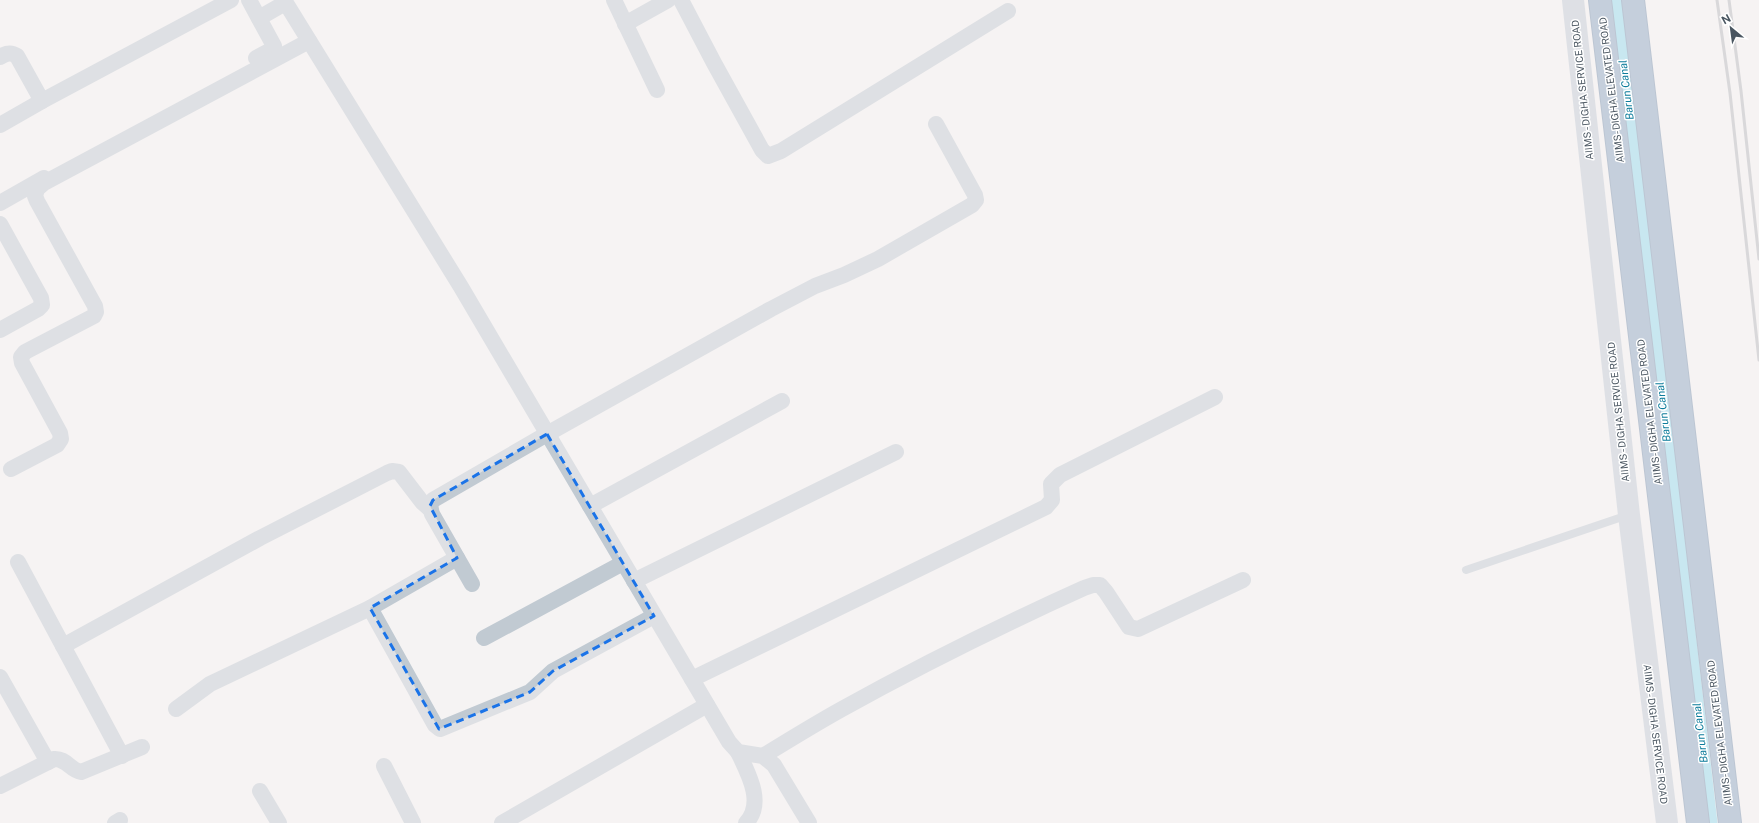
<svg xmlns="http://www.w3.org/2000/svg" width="1759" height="823" viewBox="0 0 1759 823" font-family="'Public Sans',sans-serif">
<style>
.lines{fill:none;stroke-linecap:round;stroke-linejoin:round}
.canal{stroke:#90daee;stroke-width:15}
.highway-casing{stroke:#7690ad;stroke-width:24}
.lane{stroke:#c1cad2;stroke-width:8}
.street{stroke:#c1cad2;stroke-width:16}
.secondary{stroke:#c1cbd6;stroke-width:22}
.highway{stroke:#8ba5c1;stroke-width:22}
.rail{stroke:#b5b8bd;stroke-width:3}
.marked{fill:none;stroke:#1a73e8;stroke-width:3;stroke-dasharray:8 5;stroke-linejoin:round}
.labels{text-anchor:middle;stroke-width:3;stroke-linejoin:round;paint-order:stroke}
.street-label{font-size:10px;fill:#4a5661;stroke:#fff}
.water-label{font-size:11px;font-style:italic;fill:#0c7c9b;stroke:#fff}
</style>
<rect width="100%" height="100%" fill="#f5f3f3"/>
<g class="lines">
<polyline class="canal" points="1616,0 1710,823"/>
<defs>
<g id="highway">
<polyline points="1600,0 1698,823"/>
<polyline points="1633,0 1730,823"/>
</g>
</defs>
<use href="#highway" class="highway-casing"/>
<polyline class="lane" points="1466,570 1628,515"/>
<g class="street">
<polyline points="249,0 274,46 271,50 256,58"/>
<polyline points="284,0 461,287 729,742 738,752 763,756 774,765 809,823"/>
<polyline points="614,0 657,90"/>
<polyline points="681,0 714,63 762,150 768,156 781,151 1008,11"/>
<polyline points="259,18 285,3"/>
<polyline points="625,24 668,0"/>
<path d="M0,57C6,53 11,52 17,56L42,101L231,0"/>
<polyline points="0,125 42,101"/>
<polyline points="0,203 44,178"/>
<polyline points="0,224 41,298 42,305 38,309 0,330"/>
<polyline points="11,469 57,445 61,439 60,433 22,363 21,357 25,352 94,316 96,312 95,306 37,201 35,196 37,189 44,183 309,41"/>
<polyline points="590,506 782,401"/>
<polyline points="18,562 122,756"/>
<polyline points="634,581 896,452"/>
<polyline points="472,584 432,514 430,506 433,500 547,434 771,309 815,286 844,275 878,259 972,205 976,200 975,195 936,124"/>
<polyline points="370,608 435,725 440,729 530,692 553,671 654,616"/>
<polyline points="484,638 623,563"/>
<polyline points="63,646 260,538 387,473 392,471 399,472 422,502 431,510"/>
<polyline points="0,677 48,762"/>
<polyline points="692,679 1046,507 1052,500 1051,484 1060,475 1215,397"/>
<polyline points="176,709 210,684 370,608 457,558"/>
<path d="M738,752C748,773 765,803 746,823"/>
<path d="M763,756C789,740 815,724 842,709C921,665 1002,625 1084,588L1093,585H1100L1106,592L1129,627L1138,629L1243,580"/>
<polyline points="384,766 413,823"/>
<path d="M0,786L54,759C66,758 70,770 81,772L142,747"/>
<polyline points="260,791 279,823"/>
<polyline points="115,823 120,820"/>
<polyline points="502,823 707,705"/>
</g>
<polyline class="secondary" points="1573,0 1629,515 1667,823"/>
<use href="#highway" class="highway"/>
<g class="rail">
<polyline points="1717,0 1730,93 1759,360"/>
<polyline points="1729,0 1741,91 1759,259"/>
</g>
</g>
<path d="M0 0H1759V823H0ZM547,434L654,616L553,671L530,692L439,729L370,608L457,558L430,506L433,500Z" fill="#f5f3f3" fill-opacity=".55" fill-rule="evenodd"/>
<path class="marked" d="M547,434L654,616L553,671L530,692L439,729L370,608L457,558L430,506L433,500Z"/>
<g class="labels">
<g class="street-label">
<text transform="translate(1582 90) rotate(-96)" y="4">AIIMS - DIGHA SERVICE ROAD</text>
<text transform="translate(1611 90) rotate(-97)" y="4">AIIMS- DIGHA ELEVATED ROAD</text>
<text transform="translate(1618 412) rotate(-96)" y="4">AIIMS - DIGHA SERVICE ROAD</text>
<text transform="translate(1649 412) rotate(-97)" y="4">AIIMS- DIGHA ELEVATED ROAD</text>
<text transform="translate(1719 733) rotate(-97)" y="4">AIIMS- DIGHA ELEVATED ROAD</text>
<text transform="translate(1656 734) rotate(83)" y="4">AIIMS - DIGHA SERVICE ROAD</text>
</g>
<g class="water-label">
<text transform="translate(1626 90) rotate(-97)" y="4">Barun Canal</text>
<text transform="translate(1663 412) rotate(-97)" y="4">Barun Canal</text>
<text transform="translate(1700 733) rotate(-97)" y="4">Barun Canal</text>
</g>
</g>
<g transform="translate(1731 28) rotate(331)" stroke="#ffffff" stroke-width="3" paint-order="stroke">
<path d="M0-3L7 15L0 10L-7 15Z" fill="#4a5661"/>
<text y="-6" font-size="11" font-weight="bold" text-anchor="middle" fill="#4a5661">N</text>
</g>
</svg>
